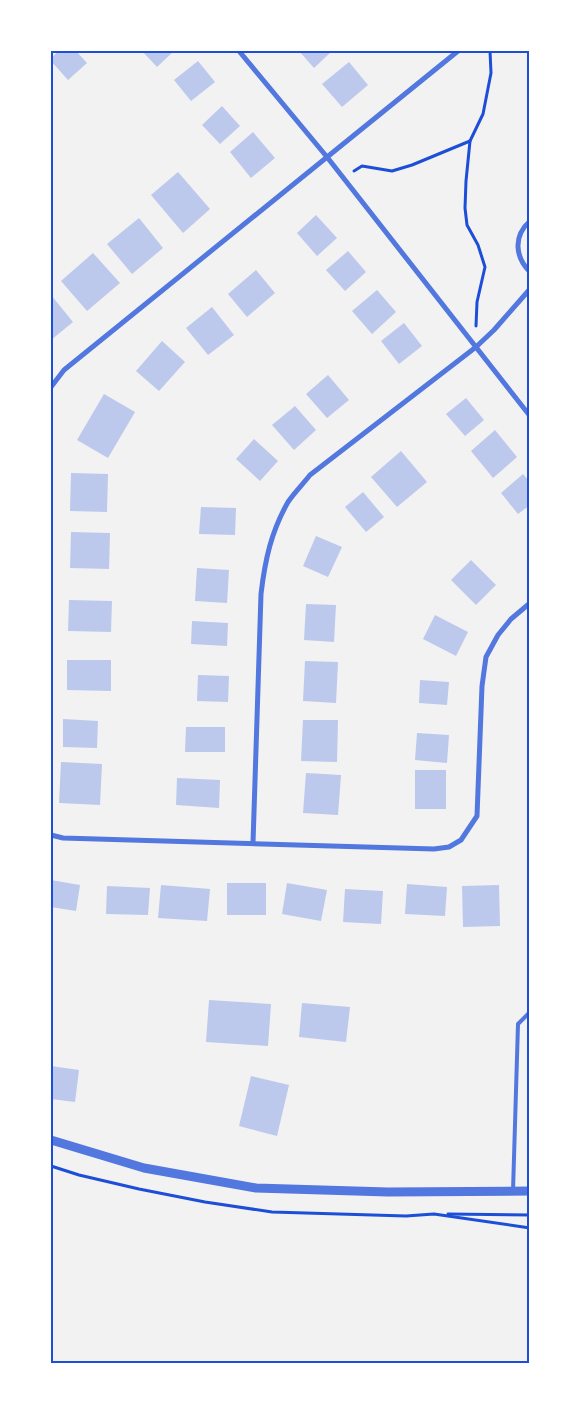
<svg xmlns="http://www.w3.org/2000/svg" width="581" height="1414" viewBox="0 0 581 1414" font-family="Manrope,sans-serif">
<style>
.building{fill:#bdc9ec}
.lines{fill:none;stroke-linecap:round;stroke-linejoin:round}
.path{stroke:#1d4ed8;stroke-width:3}
.service{stroke:#5277de;stroke-width:4}
.minor{stroke:#5277de;stroke-width:5}
.tertiary{stroke:#5277de;stroke-width:9}
.neatline{fill:none;stroke:#1d4ed8;stroke-width:2}
</style>
<rect width="100%" height="100%" fill="#f2f2f2"/>
<g class="building">
<polygon points="59,51 76,51 87,63 68,80 51,61 51,58"/>
<polygon points="142,51 174,51 157,67"/>
<polygon points="299,51 332,51 314,68"/>
<polygon points="198,61 215,82 191,101 174,80"/>
<polygon points="349,62 368,85 342,107 322,84"/>
<polygon points="222,106 240,126 220,144 202,125"/>
<polygon points="253,132 275,158 251,178 230,152"/>
<polygon points="178,172 210,209 183,233 151,195"/>
<polygon points="316,215 337,238 317,256 297,233"/>
<polygon points="139,218 163,248 132,274 107,244"/>
<polygon points="348,251 366,272 345,291 326,270"/>
<polygon points="93,253 120,283 87,311 61,281"/>
<polygon points="256,270 275,293 247,317 228,294"/>
<polygon points="377,290 396,312 372,334 352,311"/>
<polygon points="51,295 73,322 51,340"/>
<polygon points="212,307 234,335 208,355 186,328"/>
<polygon points="404,323 422,346 399,364 381,341"/>
<polygon points="162,341 185,362 159,391 136,371"/>
<polygon points="328,375 349,400 327,418 306,394"/>
<polygon points="104,394 135,412 108,458 77,440"/>
<polygon points="466,398 484,420 465,436 446,414"/>
<polygon points="295,406 316,430 294,450 272,425"/>
<polygon points="495,430 517,457 493,478 471,451"/>
<polygon points="254,439 278,461 260,481 236,459"/>
<polygon points="401,451 427,482 397,507 371,477"/>
<polygon points="71,473 108,474 107,512 70,511"/>
<polygon points="523,474 530,482 530,505 518,514 501,493"/>
<polygon points="363,492 384,517 366,532 345,507"/>
<polygon points="201,507 236,508 235,535 199,534"/>
<polygon points="71,532 110,533 109,569 70,568"/>
<polygon points="316,536 342,547 328,577 303,566"/>
<polygon points="471,560 496,585 476,605 451,580"/>
<polygon points="197,568 229,570 227,603 195,601"/>
<polygon points="69,600 112,601 111,632 68,631"/>
<polygon points="306,604 336,605 334,642 304,640"/>
<polygon points="435,615 468,632 456,656 423,639"/>
<polygon points="192,621 228,623 227,646 191,644"/>
<polygon points="67,660 111,660 111,691 67,690"/>
<polygon points="305,661 338,662 336,703 303,701"/>
<polygon points="198,675 229,676 228,702 197,701"/>
<polygon points="420,680 449,682 447,705 419,703"/>
<polygon points="63,719 98,721 97,748 63,747"/>
<polygon points="303,720 338,720 337,762 301,761"/>
<polygon points="186,727 225,727 225,752 185,752"/>
<polygon points="417,733 449,735 447,763 415,760"/>
<polygon points="527,749 530,749 530,781 528,781"/>
<polygon points="61,762 102,764 100,805 59,803"/>
<rect x="415" y="770" width="31" height="39"/>
<polygon points="306,773 341,775 338,815 303,813"/>
<polygon points="177,778 220,780 219,808 176,805"/>
<polygon points="51,880 80,885 76,911 51,907"/>
<rect x="227" y="883" width="39" height="32"/>
<polygon points="287,883 327,890 321,921 282,914"/>
<polygon points="407,884 447,887 445,916 405,914"/>
<polygon points="161,885 210,889 207,921 158,918"/>
<polygon points="499,885 500,926 463,927 462,886"/>
<polygon points="107,886 150,888 148,915 106,914"/>
<polygon points="345,889 383,891 381,924 343,922"/>
<polygon points="209,1000 271,1004 268,1046 206,1042"/>
<polygon points="302,1003 350,1007 346,1042 299,1037"/>
<polygon points="51,1066 79,1070 75,1102 51,1099"/>
<polygon points="251,1076 289,1085 277,1136 239,1126"/>
</g>
<g class="lines">
<g class="path">
<polyline points="354,171 362,166 392,171 412,165 470,141"/>
<polyline points="476,326 477,302 485,267 478,245 467,225 465,208 466,181 470,141 483,114 491,73 490,51"/>
<polyline points="51,1166 79,1175 139,1189 205,1202 272,1212 406,1216 434,1214 530,1228"/>
<polyline points="448,1214 530,1215"/>
</g>
<polyline class="service" points="513,1191 518,1024 530,1012"/>
<g class="minor">
<polyline points="239,51 327,157 530,416"/>
<path d="M530,221C513,236 515,257 530,272"/>
<polyline points="51,387 64,370 458,51"/>
<polyline points="51,835 63,838 434,849 449,847 461,840 477,816 482,686 486,657 498,635 511,619 530,603"/>
<path d="M253,843L261,594C265,560 271,532 288,502C294,493 303,484 310,475L476,347L494,330L530,289"/>
</g>
<polyline class="tertiary" points="51,1140 144,1168 256,1188 388,1192 530,1191"/>
</g>
<rect width="581" height="1414" fill="none" stroke="#ffffff" stroke-width="105"/>
<rect x="52" y="52" width="476" height="1310" class="neatline"/>
</svg>
